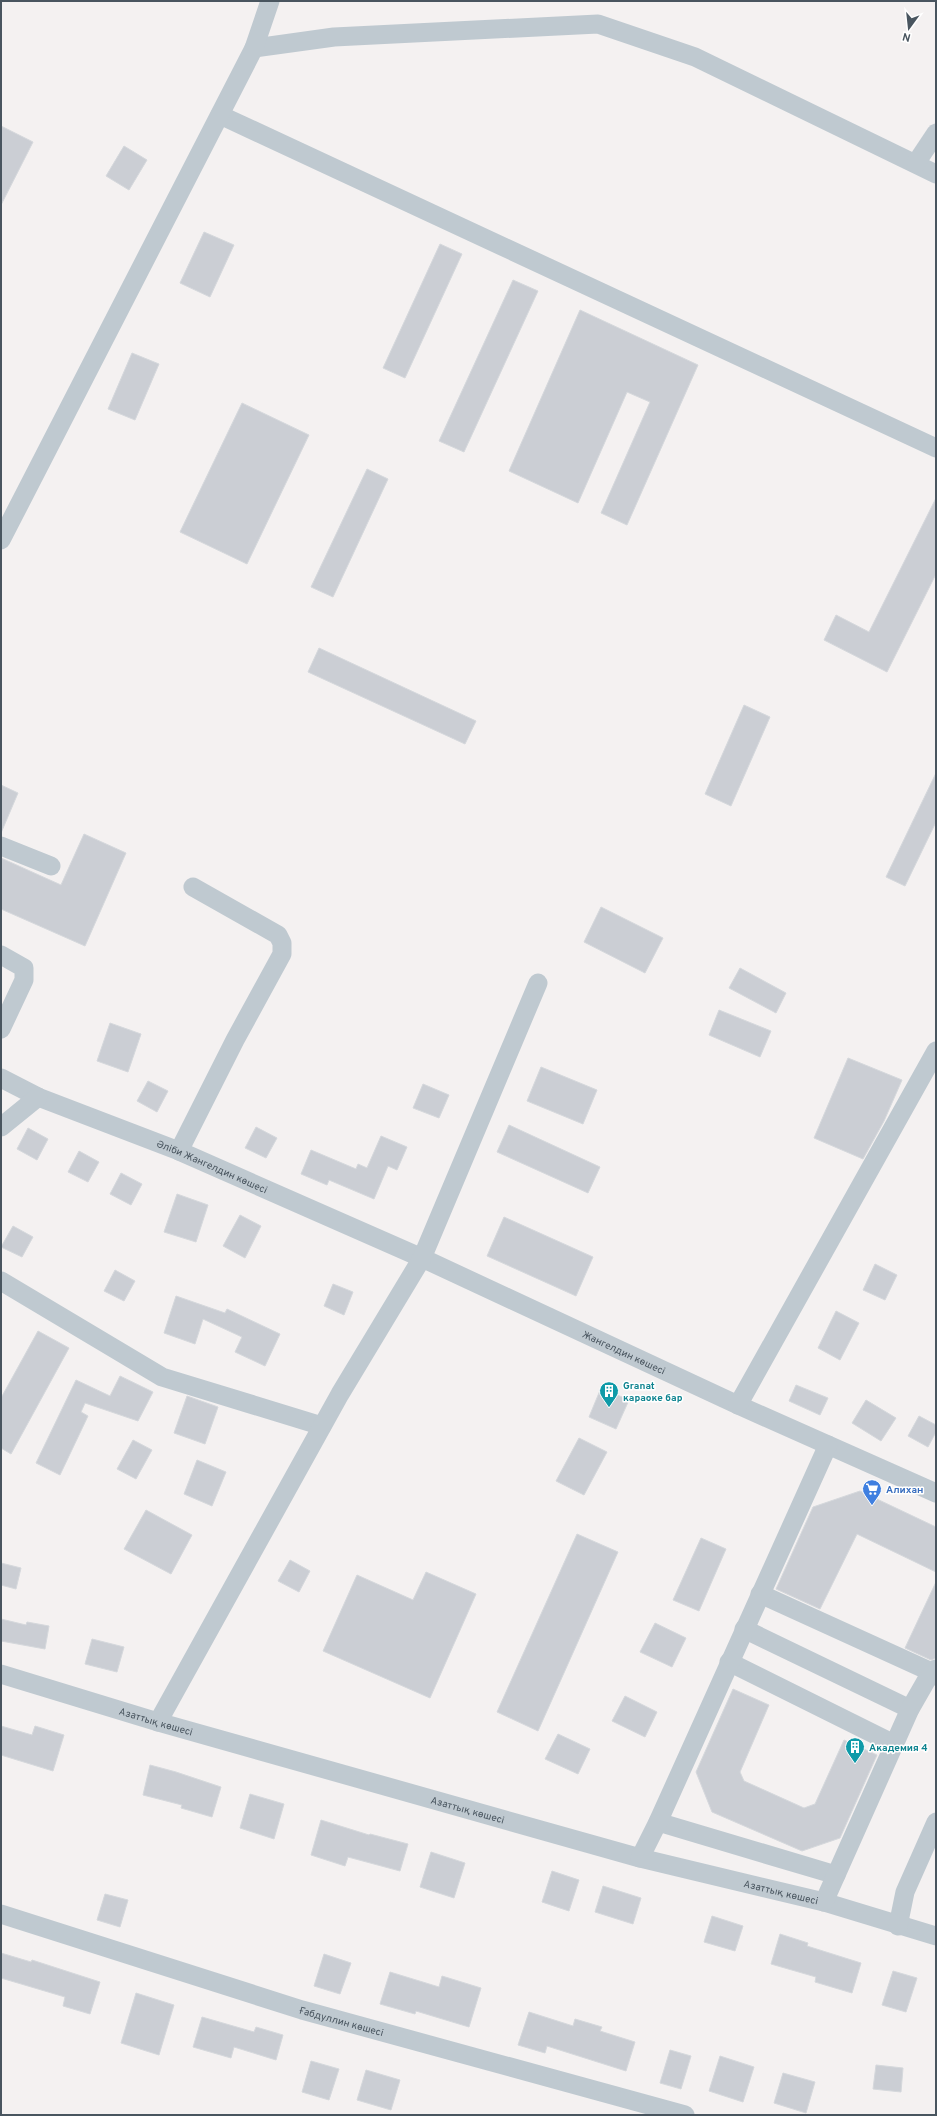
<svg xmlns="http://www.w3.org/2000/svg" width="937" height="2116" viewBox="0 0 937 2116" font-family="Overpass,sans-serif">
<style>
.building{fill:#cbced4;stroke:#d5d8dc}
.lines{fill:none;stroke-linecap:round;stroke-linejoin:round}
.minor{stroke:#bfc9d0;stroke-width:19}
.labels{text-anchor:middle;stroke-width:3;stroke-linejoin:round;paint-order:stroke}
.street-label{font-size:10px;fill:#49555f;stroke:#fff}
.culture-label{font-size:10px;font-weight:bold;fill:#0d838f;stroke:#fff;text-anchor:start}
.shop-label{font-size:10px;font-weight:bold;fill:#366cbe;stroke:#fff;text-anchor:start}
</style>
<rect width="100%" height="100%" fill="#f4f1f1"/>
<g class="building">
<polygon points="1,126 33,142 1,205"/>
<polygon points="124,146 147,160 129,190 106,176"/>
<polygon points="204,232 234,245 210,297 180,283"/>
<polygon points="440,244 462,254 405,378 383,368"/>
<polygon points="513,280 538,291 464,452 439,441"/>
<polygon points="580,310 698,365 627,525 601,513 650,402 627,392 578,503 509,471"/>
<polygon points="132,353 159,364 135,420 108,409"/>
<polygon points="242,403 309,435 247,564 180,532"/>
<polygon points="367,469 388,479 333,597 311,587"/>
<polygon points="936,498 936,574 887,672 824,640 836,615 869,632"/>
<polygon points="319,648 476,721 465,744 308,672"/>
<polygon points="744,705 770,717 731,806 705,794"/>
<polygon points="936,773 936,822 905,886 886,877"/>
<polygon points="1,785 18,793 1,833"/>
<polygon points="84,834 126,853 85,946 1,909 1,858 61,885"/>
<polygon points="601,907 663,938 645,973 584,942"/>
<polygon points="740,968 786,993 776,1013 729,988"/>
<polygon points="719,1010 771,1031 760,1057 709,1035"/>
<polygon points="110,1023 141,1034 128,1072 97,1061"/>
<polygon points="848,1058 902,1080 884,1121 863,1159 814,1138"/>
<polygon points="541,1067 597,1090 583,1124 527,1101"/>
<polygon points="148,1081 168,1091 157,1112 137,1101"/>
<polygon points="423,1084 449,1095 439,1118 413,1108"/>
<polygon points="509,1125 600,1167 588,1193 497,1152"/>
<polygon points="256,1127 277,1138 266,1158 245,1148"/>
<polygon points="28,1128 48,1139 37,1160 17,1149"/>
<polygon points="381,1136 407,1147 397,1170 388,1166 374,1199 329,1180 327,1185 301,1174 311,1150 356,1169 358,1164 367,1168"/>
<polygon points="79,1151 99,1162 88,1182 68,1172"/>
<polygon points="121,1173 142,1184 131,1205 110,1194"/>
<polygon points="177,1194 208,1205 196,1242 164,1232"/>
<polygon points="240,1215 261,1226 245,1258 223,1246"/>
<polygon points="504,1217 593,1257 576,1296 487,1256"/>
<polygon points="13,1226 33,1237 22,1257 1,1247"/>
<polygon points="875,1264 897,1275 885,1300 863,1290"/>
<polygon points="115,1270 135,1281 124,1301 104,1291"/>
<polygon points="333,1284 353,1292 344,1315 324,1306"/>
<polygon points="176,1296 225,1313 227,1309 280,1334 265,1366 235,1352 242,1337 203,1319 195,1344 164,1333"/>
<polygon points="836,1311 859,1323 840,1360 818,1348"/>
<polygon points="38,1331 69,1348 11,1454 1,1448 1,1398"/>
<polygon points="120,1376 153,1392 138,1421 85,1403 81,1412 88,1416 60,1475 36,1463 76,1380 110,1396"/>
<polygon points="796,1385 828,1398 820,1415 789,1401"/>
<polygon points="601,1388 629,1400 616,1429 589,1417"/>
<polygon points="187,1396 218,1407 205,1444 174,1433"/>
<polygon points="866,1400 896,1418 881,1441 852,1423"/>
<polygon points="919,1416 936,1425 936,1432 928,1447 908,1436"/>
<polygon points="579,1438 607,1452 584,1495 556,1481"/>
<polygon points="133,1440 152,1450 136,1479 117,1469"/>
<polygon points="197,1460 226,1472 212,1506 184,1494"/>
<polygon points="860,1491 936,1527 936,1572 857,1534 820,1609 776,1589 813,1507"/>
<polygon points="146,1510 192,1535 171,1574 124,1549"/>
<polygon points="577,1534 618,1552 538,1731 497,1712"/>
<polygon points="701,1538 726,1549 699,1611 673,1600"/>
<polygon points="290,1560 310,1571 299,1592 278,1581"/>
<polygon points="1,1563 21,1568 16,1589 1,1585"/>
<polygon points="426,1572 476,1594 430,1698 323,1651 357,1575 413,1600"/>
<polygon points="936,1582 936,1658 931,1660 905,1648"/>
<polygon points="1,1619 26,1625 27,1622 49,1626 45,1649 1,1641"/>
<polygon points="655,1623 686,1638 672,1667 640,1652"/>
<polygon points="92,1639 124,1647 117,1672 85,1664"/>
<polygon points="733,1689 769,1705 740,1772 744,1781 804,1808 815,1804 844,1740 877,1755 840,1838 802,1851 712,1812 696,1772"/>
<polygon points="625,1696 657,1712 645,1737 612,1721"/>
<polygon points="1,1726 32,1735 35,1726 64,1735 53,1771 1,1755"/>
<polygon points="558,1734 590,1749 578,1774 545,1759"/>
<polygon points="150,1765 176,1772 221,1787 212,1817 181,1808 182,1805 143,1795"/>
<polygon points="250,1794 284,1804 274,1839 240,1828"/>
<polygon points="321,1820 369,1835 370,1834 408,1844 400,1871 348,1857 345,1866 311,1855"/>
<polygon points="431,1852 465,1863 454,1898 420,1887"/>
<polygon points="552,1871 579,1880 569,1911 542,1902"/>
<polygon points="603,1886 641,1898 633,1924 595,1912"/>
<polygon points="105,1894 128,1900 120,1927 97,1920"/>
<polygon points="712,1916 743,1926 735,1951 704,1942"/>
<polygon points="780,1934 808,1943 807,1946 861,1963 852,1993 815,1982 816,1977 771,1964"/>
<polygon points="1,1953 31,1962 32,1960 100,1982 90,2014 63,2006 65,1997 1,1978"/>
<polygon points="324,1954 351,1963 340,1994 314,1986"/>
<polygon points="893,1971 917,1978 906,2012 882,2005"/>
<polygon points="390,1972 439,1987 442,1976 481,1988 469,2027 416,2011 415,2014 380,2004"/>
<polygon points="136,1993 174,2005 159,2055 121,2043"/>
<polygon points="529,2012 573,2026 575,2019 602,2027 600,2031 635,2042 626,2071 547,2046 545,2053 518,2045"/>
<polygon points="202,2017 254,2032 256,2027 283,2035 276,2060 234,2047 231,2058 193,2047"/>
<polygon points="670,2050 691,2056 681,2089 660,2083"/>
<polygon points="720,2056 754,2067 743,2102 709,2091"/>
<polygon points="311,2061 339,2069 329,2100 302,2092"/>
<polygon points="876,2065 903,2068 901,2092 873,2089"/>
<polygon points="366,2070 400,2080 391,2110 357,2100"/>
<polygon points="783,2073 815,2082 806,2113 774,2103"/>
</g>
<g class="lines">
<g class="minor">
<polyline points="254,48 334,37 598,24 695,57 936,174"/>
<polyline points="220,115 936,448"/>
<polyline points="916,163 936,133"/>
<polyline points="1,540 254,48 270,1"/>
<polyline points="1,846 51,866"/>
<polyline points="1,955 24,968 24,980 1,1029"/>
<path id="s1" d="M1,1078L38,1097L179,1151L422,1258L738,1405L936,1493"/>
<polyline points="1,1127 38,1097"/>
<polyline points="179,1151 235,1040 282,954 282,943 278,935 193,887"/>
<polyline points="1,1281 162,1377 322,1426"/>
<polyline points="738,1405 936,1051"/>
<polyline points="760,1594 936,1674"/>
<polyline points="744,1629 910,1709"/>
<polyline points="729,1662 894,1744"/>
<path id="s2" d="M1,1674L158,1722L640,1858L824,1902L936,1936"/>
<polyline points="158,1722 340,1394 422,1258 538,983"/>
<polyline points="658,1822 836,1875"/>
<polyline points="640,1858 658,1822 828,1445"/>
<polyline points="824,1902 910,1709 926,1681 936,1669"/>
<path id="s3" d="M1,1914L302,2010L685,2115"/>
<polyline points="898,1926 905,1892 936,1822"/>
</g>
</g>
<defs>
<symbol id="building-pin" viewBox="-11 -11 22 30"><path d="M0 17L-7.5 6A9.5 9.5 0 1 1 7.5 6Z" fill="#0f9aa8" stroke="#fff"/><path d="M-4-6H4V6H1V3H-1V6H-4ZM-2.5-4.3h1.7v1.8h-1.7ZM.8-4.3h1.7v1.8H.8ZM-2.5-1h1.7V.8h-1.7ZM.8-1h1.7V.8H.8Z" fill="#fff"/></symbol>
<symbol id="supermarket-pin" viewBox="-11 -11 22 30"><path d="M0 17L-7.5 6A9.5 9.5 0 1 1 7.5 6Z" fill="#3f7fe0" stroke="#fff"/><path d="M-6-5.5h2.5l.6 2H6L4.5 2H-2.5L-4.4-4H-6ZM-1.5 3.2a1.3 1.3 0 1 0 .1 0ZM3 3.2a1.3 1.3 0 1 0 .1 0Z" fill="#fff"/></symbol>
</defs>
<g fill-rule="evenodd">
<use href="#building-pin" x="598" y="1380" width="22" height="30"/>
<use href="#supermarket-pin" x="861" y="1478" width="22" height="30"/>
<use href="#building-pin" x="844" y="1736" width="22" height="30"/>
</g>
<g class="labels">
<g class="street-label">
<text dy="4" stroke="none"><textPath href="#s1" startOffset="229">Әліби Жангелдин көшесі</textPath></text>
<text dy="4" stroke="none"><textPath href="#s1" startOffset="681">Жангелдин көшесі</textPath></text>
<text dy="4" stroke="none"><textPath href="#s2" startOffset="162">Азаттық көшесі</textPath></text>
<text dy="4" stroke="none"><textPath href="#s2" startOffset="486">Азаттық көшесі</textPath></text>
<text dy="4" stroke="none"><textPath href="#s2" startOffset="810">Азаттық көшесі</textPath></text>
<text dy="4" stroke="none"><textPath href="#s3" startOffset="357">Ғабдуллин көшесі</textPath></text>
</g>
<g class="culture-label">
<text x="623" y="1389">Granat<tspan x="623" dy="12">караоке бар</tspan></text>
<text x="869" y="1751">Академия 4</text>
</g>
<g class="shop-label">
<text x="886" y="1493">Алихан</text>
</g>
</g>
<rect width="937" height="2116" fill="none" stroke="#49555f" stroke-width="4"/>
<g transform="translate(909 28) rotate(195)" stroke="#ffffff" stroke-width="3" paint-order="stroke">
<path d="M0-3L7 15L0 10L-7 15Z" fill="#49555f"/>
<text y="-6" font-size="11" font-weight="bold" text-anchor="middle" fill="#49555f">N</text>
</g>
</svg>
